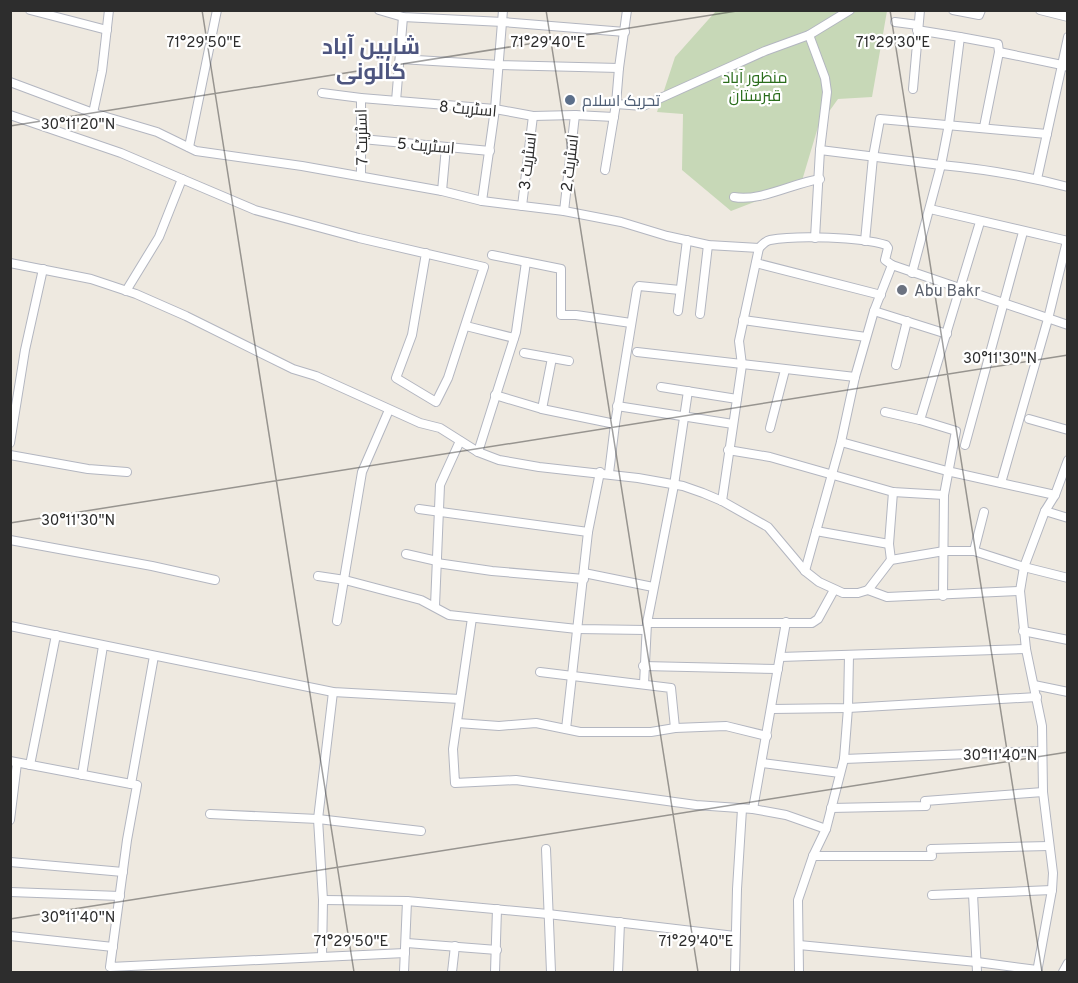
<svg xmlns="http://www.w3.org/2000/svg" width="1078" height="983" viewBox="0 0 1078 983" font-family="Overpass,Cairo,sans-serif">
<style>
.cemetery{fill:#c7d8b7}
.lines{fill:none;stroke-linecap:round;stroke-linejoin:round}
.minor-casing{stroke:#b3b6c0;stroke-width:10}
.minor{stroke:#fff;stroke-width:8}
.ticks{fill:none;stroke:#2d2d2d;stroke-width:1.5;stroke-opacity:0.45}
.service-dot{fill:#5c6f8a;stroke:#fff;stroke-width:2}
.worship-dot{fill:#6b7280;stroke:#fff;stroke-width:2}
.labels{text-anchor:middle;stroke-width:4.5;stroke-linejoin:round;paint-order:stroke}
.park-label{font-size:16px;fill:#2a6d1b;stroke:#fff}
.service-label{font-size:16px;fill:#4e5e75;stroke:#fff;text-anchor:start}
.street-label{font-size:16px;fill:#2d2d2d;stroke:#fff}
.worship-label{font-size:16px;fill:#5b616d;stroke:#fff;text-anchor:start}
.district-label{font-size:22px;font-weight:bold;fill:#4d557f;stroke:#fff}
.ticks-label{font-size:15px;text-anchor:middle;fill:#2d2d2d;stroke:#fff;stroke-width:4.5;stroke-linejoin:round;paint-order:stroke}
</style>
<rect width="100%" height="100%" fill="#eee9e0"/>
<polygon class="cemetery" points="716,11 887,11 872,97 838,99 818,127 801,184 731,211 682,170 683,114 657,112 675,57"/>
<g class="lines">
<defs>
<g id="minor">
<polyline points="30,10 107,30"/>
<polyline points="379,10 403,17 503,22 625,32"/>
<polyline points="953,10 979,15 981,10"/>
<polyline points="1040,10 1068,17"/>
<polyline points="895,22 918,25"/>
<path d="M917,30L960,37L949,124L941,165C984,169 1026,176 1068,187"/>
<polyline points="809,35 825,78 827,92 820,150 815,238"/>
<polyline points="960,37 998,44 999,52"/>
<polyline points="400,59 499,65 619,68"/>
<polyline points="10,82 93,113 102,71 109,10"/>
<polyline points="913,89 920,10"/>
<polyline points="322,93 361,98 495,109 533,116 575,115 614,117"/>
<polyline points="361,98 361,176"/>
<polyline points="396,101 403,17"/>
<polyline points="616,104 643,106 765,51 809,35 850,10"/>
<polyline points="93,113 157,132 196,151 302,166 442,191 482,201 564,211 621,222 667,236 708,245 759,248"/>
<polyline points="10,115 121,153 182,179 159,237 126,291"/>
<polyline points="984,127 999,52 1062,65 1068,37"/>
<polyline points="362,139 490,151"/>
<polyline points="189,147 217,10"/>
<polyline points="820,150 941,165 912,273"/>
<polyline points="605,170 616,104 619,68 627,10"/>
<polyline points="182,179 255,210 359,238 484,267 448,378 436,402 396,378 412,335 426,253"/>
<polyline points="1037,179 1062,65 1068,67"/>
<polyline points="442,191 446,147"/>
<path d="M734,197C760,202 793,183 820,179"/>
<polyline points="482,201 495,109 503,10"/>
<polyline points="522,206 533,116"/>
<polyline points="930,209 1068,241"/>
<polyline points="564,211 575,115"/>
<polyline points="865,241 873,157 880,119 1047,134"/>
<polyline points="492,255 561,269 561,315 576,315 631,323"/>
<polyline points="10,263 91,279 136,294 186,316 293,369 316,376 420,423 440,428 478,452 499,460 539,467 638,478 683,486 703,493 722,501 768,527 805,571 819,582 843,593 858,593 868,590 891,560 944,551 974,551 1024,567 1068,578"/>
<polyline points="756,263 881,295"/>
<polyline points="678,311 687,240"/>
<polyline points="874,311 947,334"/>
<polyline points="700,314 708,245"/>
<polyline points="743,320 866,337"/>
<polyline points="466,326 514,338"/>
<polyline points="637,352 855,377"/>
<polyline points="524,353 569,361"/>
<polyline points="896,365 907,321"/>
<polyline points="661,387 737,399"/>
<polyline points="495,395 542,409 615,424"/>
<polyline points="617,406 733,424"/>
<polyline points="542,409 552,358"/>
<polyline points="885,412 920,420 956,431 944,495 943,596"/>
<polyline points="1029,419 1068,430"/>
<polyline points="920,420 980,222"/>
<polyline points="770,428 785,370"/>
<polyline points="841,442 947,471 1055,495"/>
<polyline points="10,443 25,350 43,269"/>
<polyline points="965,445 1023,232"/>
<polyline points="728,450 770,457 893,492 944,495"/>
<polyline points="478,452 516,332 526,262"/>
<polyline points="10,455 88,469 127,472"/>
<polyline points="609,473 615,424 637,289 639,286 680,290"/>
<polyline points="1001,483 1048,319 1067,241"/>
<path d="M722,501L742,365L739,341L759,248C762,245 765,241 770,240C797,235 860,237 886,245L888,248L885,260L892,265"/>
<polyline points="419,509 588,532"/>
<polyline points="1045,511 1068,518"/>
<polyline points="816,531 889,544"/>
<polyline points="10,540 152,566 215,580"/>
<polyline points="974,551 984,512"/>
<polyline points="406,554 437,561"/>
<polyline points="891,560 889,544 893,492"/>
<polyline points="437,563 492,571 584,579"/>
<polyline points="805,571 841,442 855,377 874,311 892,265 1068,325"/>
<polyline points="584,573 653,587"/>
<polyline points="318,576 345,580 421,600 449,615 577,629 646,630"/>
<polyline points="868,590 887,597 1020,591"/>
<polyline points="435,606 440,485 460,441"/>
<polyline points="472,618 453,749 455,783 516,780 696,805 753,809 786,815 826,829"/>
<polyline points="337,621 362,472 389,410"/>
<polyline points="647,623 812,623 818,619 834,590"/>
<polyline points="10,626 333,692 460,699"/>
<polyline points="1023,631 1068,640"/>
<polyline points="154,656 131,784 137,785 127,840 110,967 405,953"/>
<polyline points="780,657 1026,649"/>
<polyline points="643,666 778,669"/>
<polyline points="540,672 671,688 675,728"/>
<polyline points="644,684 647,623 674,485 688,391"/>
<polyline points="1034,685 1068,692"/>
<polyline points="772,709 848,708 1037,697"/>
<polyline points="458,723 499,726 536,723 580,732 651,732 675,728 726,726 767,736"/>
<polyline points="566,729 588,532 600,472"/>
<polyline points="844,759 1042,751"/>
<polyline points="10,761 131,784"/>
<polyline points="762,763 840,773"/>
<polyline points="30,765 56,635"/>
<polyline points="82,775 103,646"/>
<polyline points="831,808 926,806 925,801 1043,792"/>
<polyline points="753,809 786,622"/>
<polyline points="210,814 318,819 421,831"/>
<polyline points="10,820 17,763"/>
<polyline points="546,849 551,972"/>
<polyline points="813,856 932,856 931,849 1049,846"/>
<polyline points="10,862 123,872"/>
<polyline points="10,892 120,896"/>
<polyline points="973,894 977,972"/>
<polyline points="932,895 1052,890"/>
<polyline points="323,900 407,901 548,914 735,936"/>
<polyline points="10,936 113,947"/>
<polyline points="407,943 497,950"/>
<polyline points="799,945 977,962 1037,970"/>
<polyline points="322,956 323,900 318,819 333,692"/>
<polyline points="404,972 407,901"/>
<polyline points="452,972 455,946"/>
<polyline points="495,972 497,909"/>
<polyline points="618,972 620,922"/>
<polyline points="735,972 737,889 742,809"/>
<polyline points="799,972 798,900 813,856 826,829 844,759 848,708 849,655"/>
<polyline points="1037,972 1052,890 1053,873 1043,792 1042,726 1026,649 1020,591 1024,567 1045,511 1055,495 1068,460"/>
<polyline points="1063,972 1068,963"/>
</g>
</defs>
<use href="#minor" class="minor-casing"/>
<use href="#minor" class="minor"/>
</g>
<path class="ticks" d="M202,10L354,972M546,10L698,972M890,10L1042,972M10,126L743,10M10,523L1068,355M10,919L1068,752"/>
<circle class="service-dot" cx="570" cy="100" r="6"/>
<circle class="worship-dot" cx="902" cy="290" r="6"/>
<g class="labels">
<g class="park-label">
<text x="755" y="83">منظور آباد<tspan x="755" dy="18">قبرستان</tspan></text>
</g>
<g class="service-label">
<text x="582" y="106">تحریک اسلام</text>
</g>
<g class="street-label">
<text transform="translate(468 108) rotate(5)" y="6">اسٹریٹ 8</text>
<text transform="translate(361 137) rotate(-91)" y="6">اسٹریٹ 7</text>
<text transform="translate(426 145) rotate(5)" y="6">اسٹریٹ 5</text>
<text transform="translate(527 161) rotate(-83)" y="6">اسٹریٹ 3</text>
<text transform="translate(569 163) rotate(-83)" y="6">اسٹریٹ 2</text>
</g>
<g class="worship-label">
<text x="914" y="296">Abu Bakr</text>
</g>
<g class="district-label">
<text x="371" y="54">شاہین آباد<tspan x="371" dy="25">کالونی</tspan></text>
</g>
</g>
<g class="ticks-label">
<text x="204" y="47">71°29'50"E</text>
<text x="548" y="47">71°29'40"E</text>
<text x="893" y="47">71°29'30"E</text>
<text x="78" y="129">30°11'20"N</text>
<text x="1000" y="363">30°11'30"N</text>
<text x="78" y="525">30°11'30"N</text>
<text x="1000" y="760">30°11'40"N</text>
<text x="78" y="922">30°11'40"N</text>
<text x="351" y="946">71°29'50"E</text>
<text x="696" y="946">71°29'40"E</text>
</g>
<rect width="1078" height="983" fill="none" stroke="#2d2d2d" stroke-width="24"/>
</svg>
